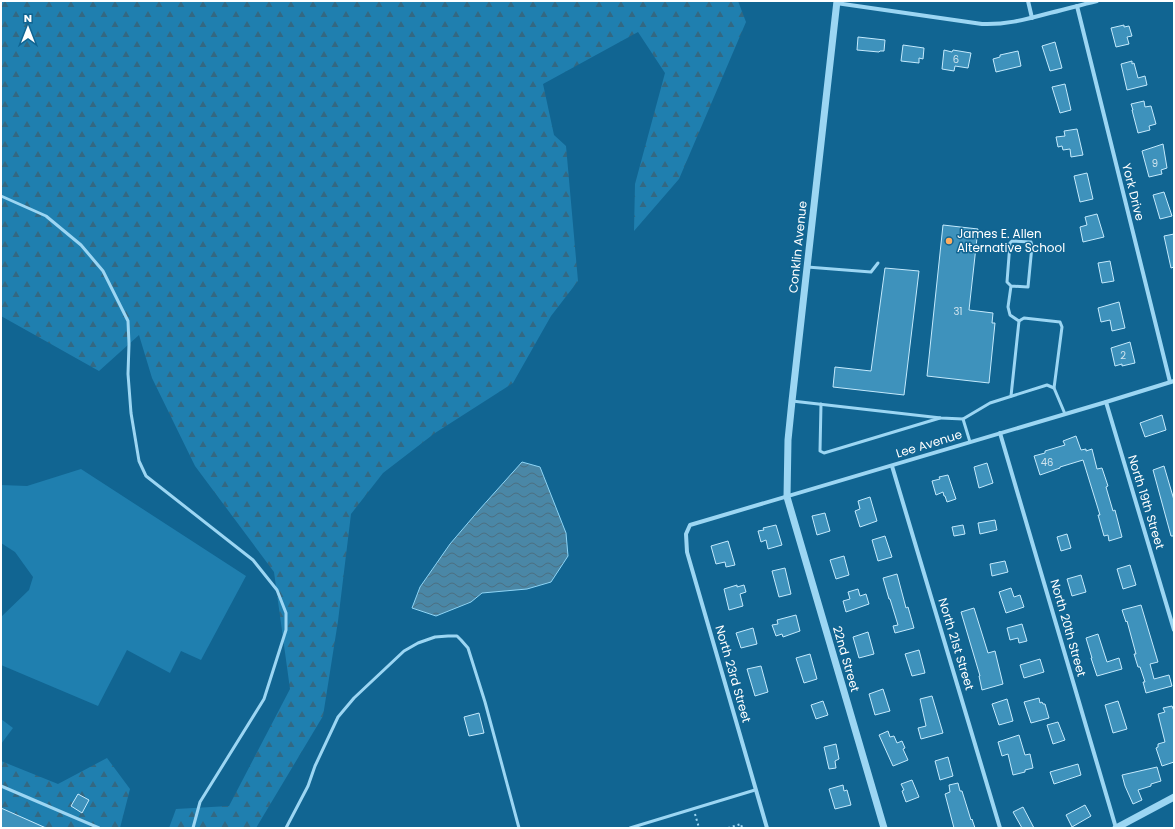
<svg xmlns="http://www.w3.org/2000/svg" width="1175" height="829" viewBox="0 0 1175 829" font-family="Poppins,sans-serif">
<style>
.grass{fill:#1f7faf}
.forest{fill:url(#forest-firs)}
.water{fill:url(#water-waves);stroke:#8ed5f6}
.building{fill:#3e92bc;stroke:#c4eafd}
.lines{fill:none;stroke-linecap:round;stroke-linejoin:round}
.path{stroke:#9cd6f3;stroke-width:2;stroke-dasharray:2 3;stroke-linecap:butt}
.service{stroke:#9cd6f3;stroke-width:3}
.minor{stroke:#9cd6f3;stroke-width:4}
.tertiary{stroke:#9cd6f3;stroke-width:7}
.poi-dot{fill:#ffad5e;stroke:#116592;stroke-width:1.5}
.labels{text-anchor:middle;stroke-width:3;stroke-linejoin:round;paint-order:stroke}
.number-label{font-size:10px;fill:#cfe4ee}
.street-label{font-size:12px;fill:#fff;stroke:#116592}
.poi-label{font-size:12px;fill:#fff;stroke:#116592;text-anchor:start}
</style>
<defs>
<pattern id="forest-firs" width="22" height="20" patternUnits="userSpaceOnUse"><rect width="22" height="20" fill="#1f7faf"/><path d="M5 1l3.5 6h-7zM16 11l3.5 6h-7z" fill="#336882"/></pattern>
<pattern id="water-waves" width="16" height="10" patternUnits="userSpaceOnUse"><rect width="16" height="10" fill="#4a87a6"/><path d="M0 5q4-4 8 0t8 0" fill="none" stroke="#4b6f82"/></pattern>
</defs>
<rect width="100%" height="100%" fill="#116592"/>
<g class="grass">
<polygon points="81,469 246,576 201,660 181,651 170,673 127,650 98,706 1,665 1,617 29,590 33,577 15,552 1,543 1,485 27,486"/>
<polygon points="1,719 13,728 1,744"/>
</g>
<g class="forest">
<polygon points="1,1 738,1 746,22 679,179 634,231 635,184 665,73 638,32 543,84 554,135 566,146 578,281 551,316 513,383 435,433 383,473 351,514 338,621 323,716 256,828 169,828 176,809 229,806 290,689 274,572 195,466 152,378 139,335 99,371 1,316"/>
<polygon points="107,758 130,789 120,828 1,828 1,761 58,784"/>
</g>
<polygon class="water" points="522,462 540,467 566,533 568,556 551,582 527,589 482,593 471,602 436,616 412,608 420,587 450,544 479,510"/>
<g class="building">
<polygon points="1124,25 1124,27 1129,26 1132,36 1127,37 1129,44 1116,47 1111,28"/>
<polygon points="858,37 885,40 884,51 880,51 879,52 857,50"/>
<polygon points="1055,42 1062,68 1050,71 1042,46"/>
<polygon points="903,45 924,48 923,59 919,58 919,63 901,61"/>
<polygon points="944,50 952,52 953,50 971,53 968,68 955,66 954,71 942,69"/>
<polygon points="1018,51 1021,66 996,72 993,59 1000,57 1000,55"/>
<polygon points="1132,61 1132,64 1134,63 1138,78 1145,76 1147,85 1127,90 1121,64"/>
<polygon points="1065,84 1071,110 1060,113 1052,87"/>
<polygon points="1144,101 1145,107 1151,106 1156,124 1149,126 1150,130 1138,133 1132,110 1133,110 1131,104"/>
<polygon points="1077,129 1083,155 1071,157 1070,149 1063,150 1062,146 1058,147 1056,137 1065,136 1064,131"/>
<polygon points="1163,144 1167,168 1161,170 1162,174 1149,177 1142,151"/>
<polygon points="1087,173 1093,199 1080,202 1074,176"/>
<polygon points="1164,192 1172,216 1160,219 1153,195"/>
<polygon points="1097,214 1104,237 1083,242 1080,227 1087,225 1085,217"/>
<polygon points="943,225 978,229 969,310 993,313 992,323 995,323 989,383 927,376"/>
<polygon points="1174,234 1174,267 1171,268 1164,236"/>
<polygon points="1110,261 1114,281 1102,283 1098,263"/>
<polygon points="885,268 919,271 904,395 833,387 835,367 871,371"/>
<polygon points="1119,302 1125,328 1112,331 1110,320 1101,322 1098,308"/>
<polygon points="1130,342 1135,363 1122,366 1122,364 1115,366 1111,348"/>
<polygon points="1162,415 1166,430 1145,437 1140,423"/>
<polygon points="1076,436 1081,450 1086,449 1086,451 1092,449 1097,469 1102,468 1108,486 1106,487 1113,511 1115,510 1122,537 1109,541 1108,535 1104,536 1098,515 1100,515 1083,460 1060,467 1060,468 1040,475 1034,456 1045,453 1045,451 1065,445 1063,441"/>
<polygon points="987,463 993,483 979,488 974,467"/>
<polygon points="1164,466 1174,500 1174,536 1171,536 1153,470"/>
<polygon points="948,475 956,499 947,502 945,496 944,496 943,492 936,495 932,481 940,479 939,477"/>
<polygon points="870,497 877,521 860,527 855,511 860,509 858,501"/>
<polygon points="825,513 830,531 817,535 812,516"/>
<polygon points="995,520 997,530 980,534 978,523"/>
<polygon points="776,525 782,545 768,549 766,540 761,542 758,531 764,530 763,528"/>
<polygon points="963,525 965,534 954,536 952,527"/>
<polygon points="1067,534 1071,548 1061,551 1057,537"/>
<polygon points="885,536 892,557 878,561 872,540"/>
<polygon points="728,541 735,565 726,567 725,562 716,564 711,546"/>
<polygon points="844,556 849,575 836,579 830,560"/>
<polygon points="1005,561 1008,572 992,576 990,564"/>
<polygon points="1130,565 1136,585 1123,589 1117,569"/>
<polygon points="785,568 791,594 779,597 772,571"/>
<polygon points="897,574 906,608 908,607 914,628 895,633 893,626 898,625 890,599 889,599 883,578"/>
<polygon points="1081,575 1086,592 1072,596 1067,579"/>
<polygon points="737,585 737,587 744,585 746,592 740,594 743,606 729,610 724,589"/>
<polygon points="1011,588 1014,597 1020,595 1024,607 1006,613 999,592"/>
<polygon points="858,589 860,596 866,594 869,604 846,612 843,601 850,599 848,592"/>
<polygon points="1141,605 1158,662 1150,664 1154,679 1169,675 1172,686 1146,693 1143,682 1145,682 1140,667 1138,667 1134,654 1136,654 1127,621 1126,622 1122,610"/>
<polygon points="974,608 988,653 995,651 1003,684 982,690 979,676 980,676 961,612"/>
<polygon points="796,615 800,631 783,637 782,634 776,636 772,625 778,624 777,620"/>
<polygon points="1022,624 1027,641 1019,643 1018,638 1010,640 1007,628"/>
<polygon points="753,628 757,644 741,648 736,633"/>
<polygon points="868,632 874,654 859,658 853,637"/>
<polygon points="1098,634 1107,662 1119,658 1122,669 1097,676 1091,658 1092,658 1086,638"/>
<polygon points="919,650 925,673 912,676 905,654"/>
<polygon points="810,654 817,679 804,683 796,658"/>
<polygon points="1040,659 1044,672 1024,678 1020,665"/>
<polygon points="761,666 768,692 755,696 747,669"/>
<polygon points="883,689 890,711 875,715 869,694"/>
<polygon points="932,696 943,733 921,739 918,728 926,726 920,699"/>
<polygon points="1039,698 1040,703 1042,702 1043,704 1045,704 1049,718 1031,723 1024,702"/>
<polygon points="1007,699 1013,721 999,725 992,704"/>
<polygon points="823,701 828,715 816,719 811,705"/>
<polygon points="1118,701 1127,729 1113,733 1105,705"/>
<polygon points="1172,706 1174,711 1174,762 1162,766 1156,748 1158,747 1158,744 1165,742 1158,714 1165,712 1163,708"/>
<polygon points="479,713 484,733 469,736 464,717"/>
<polygon points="1058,722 1065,740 1053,744 1047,725"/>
<polygon points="888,731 890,737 894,736 897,743 902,741 905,748 903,749 908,760 893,766 879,735"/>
<polygon points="1019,735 1025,755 1030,754 1033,768 1025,770 1025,772 1013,775 1008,754 1002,756 998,742"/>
<polygon points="836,744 839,759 835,761 836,768 829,769 824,747"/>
<polygon points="948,757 953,776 940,780 935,761"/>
<polygon points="1078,764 1081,775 1054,784 1050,772"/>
<polygon points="1157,767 1161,781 1151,784 1151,786 1138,790 1142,800 1133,804 1125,786 1122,775"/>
<polygon points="912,780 919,797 906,802 902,791 904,790 901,784"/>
<polygon points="958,783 960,791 962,791 971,820 972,819 975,828 954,828 945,794 950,792 949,785"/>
<polygon points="843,785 844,791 847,790 851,805 835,809 829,789"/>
<polygon points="78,794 89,800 82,813 71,806"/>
<polygon points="1085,805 1091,816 1072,827 1066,815"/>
<polygon points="1023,807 1034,828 1022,828 1013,812"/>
<polygon points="1,808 46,828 1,828"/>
</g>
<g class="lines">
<g class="path">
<polyline points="695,814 699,828"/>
<polyline points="728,828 741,824 742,828"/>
</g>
<g class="service">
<polyline points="1,196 46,216 81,245 103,271 128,321 129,344 128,374 131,413 139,461 146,476 253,560 277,590 286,613 286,630 264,699 200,802 193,828"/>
<polyline points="807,267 871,272 878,263"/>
<polyline points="1011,286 1007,282 1010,243 1012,241 1031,242 1032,246 1028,287 1011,286 1008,307 1010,315 1019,321"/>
<polyline points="1011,396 1019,321 1024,318 1060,322 1062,327 1054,388"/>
<polyline points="792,401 941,418 963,419 970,442"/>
<polyline points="821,404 820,451 824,453 940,418"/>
<polyline points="963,419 990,403 1047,385 1054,388 1065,414"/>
<polyline points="1,786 99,828"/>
<polyline points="286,828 308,786 315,766 338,717 354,698 404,651 418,643 435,637 448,636 457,636 461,640 468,648 485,702 519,828"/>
<polyline points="630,828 755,790"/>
</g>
<g class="minor">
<polyline points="1028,1 1032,18"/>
<path d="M836,3L982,24C1004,25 1024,20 1046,14C1063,10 1080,5 1097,1"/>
<polyline points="1077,6 1170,382"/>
<polyline points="1106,402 1174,630"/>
<polyline points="1000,433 1116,828"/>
<polyline points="892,466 1000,828"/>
<polyline points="767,828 687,552 686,534 690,525 1106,402 1174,381"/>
</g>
<g class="tertiary">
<polyline points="837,1 792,401 788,440 787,497 884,828"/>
<polyline points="1116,828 1174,797"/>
</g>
</g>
<circle class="poi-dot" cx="949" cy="241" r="4"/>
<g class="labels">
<g class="number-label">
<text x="956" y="63">6</text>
<text x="1155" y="167">9</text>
<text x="958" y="315">31</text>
<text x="1123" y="359">2</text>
<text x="1047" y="466">46</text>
</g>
<g class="street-label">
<text transform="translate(1133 192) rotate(76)" y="4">York Drive</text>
<text transform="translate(798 247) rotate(-84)" y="4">Conklin Avenue</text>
<text transform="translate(929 444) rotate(-17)" y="4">Lee Avenue</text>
<text transform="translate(1146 502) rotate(73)" y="4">North 19th Street</text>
<text transform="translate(1068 628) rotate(74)" y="4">North 20th Street</text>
<text transform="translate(956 644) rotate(73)" y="4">North 21st Street</text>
<text transform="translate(846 659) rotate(74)" y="4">22nd Street</text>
<text transform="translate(733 674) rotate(74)" y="4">North 23rd Street</text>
</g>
<g class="poi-label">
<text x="957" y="238">James E. Allen<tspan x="957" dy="14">Alternative School</tspan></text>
</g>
</g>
<rect width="1175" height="829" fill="none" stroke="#ffffff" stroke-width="4"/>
<g transform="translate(28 28)" stroke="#116592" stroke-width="3" paint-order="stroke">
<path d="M0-3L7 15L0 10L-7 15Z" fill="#ffffff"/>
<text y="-6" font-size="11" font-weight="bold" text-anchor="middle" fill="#ffffff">N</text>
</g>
</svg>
